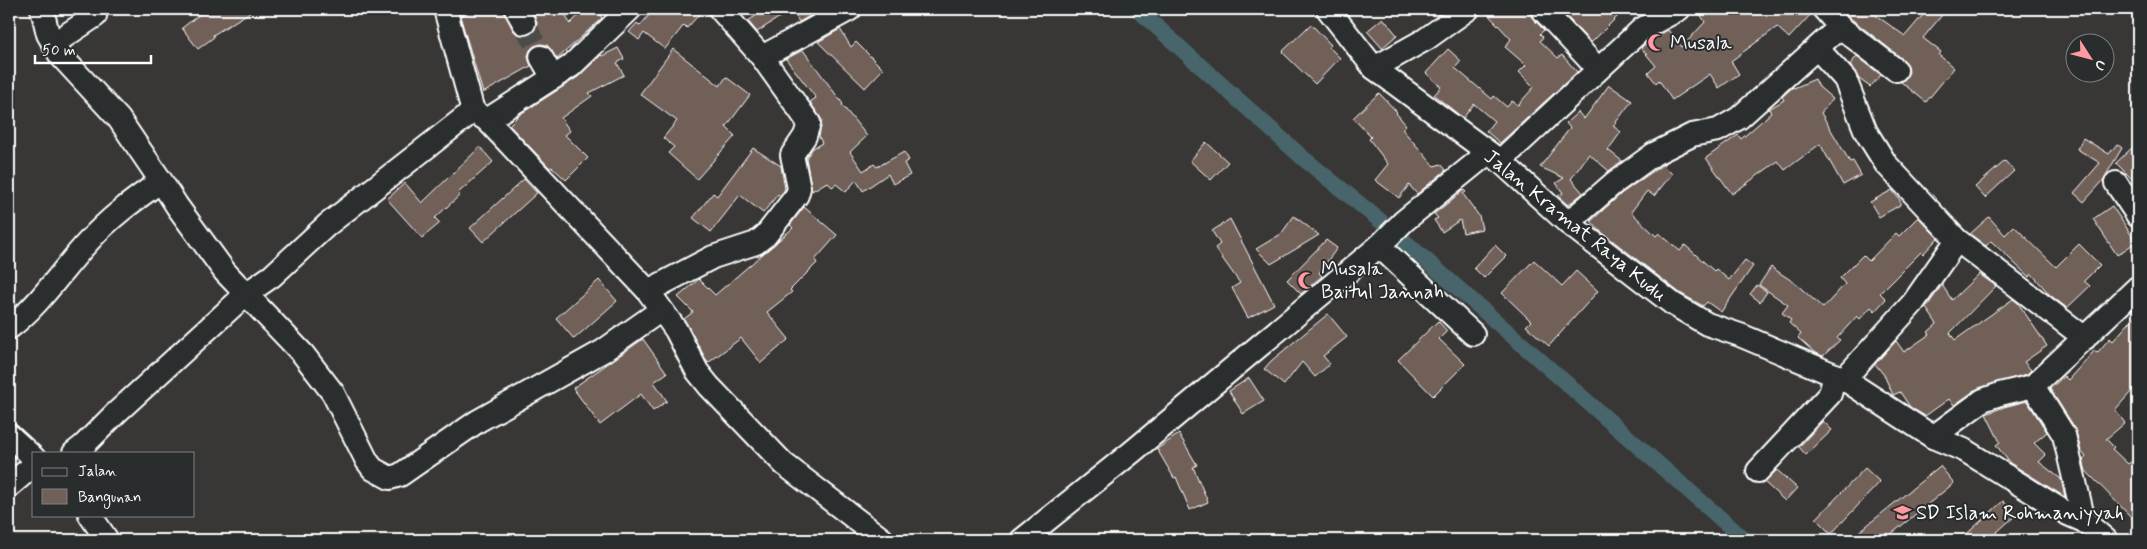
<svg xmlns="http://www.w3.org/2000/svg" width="2147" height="549" viewBox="0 0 2147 549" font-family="Mynerve,sans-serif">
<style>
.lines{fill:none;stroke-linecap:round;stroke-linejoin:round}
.canal{stroke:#47656a;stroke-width:16}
.building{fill:#716058;stroke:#fff}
.minor-tunnel{stroke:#4c4b4a;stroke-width:22;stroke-dasharray:22 11;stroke-linecap:butt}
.minor-casing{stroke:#fff;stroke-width:26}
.minor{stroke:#2a2d2e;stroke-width:22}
.labels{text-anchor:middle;stroke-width:4;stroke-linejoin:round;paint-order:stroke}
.poi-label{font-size:20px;fill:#fff;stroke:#2a2d2e;text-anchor:start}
.street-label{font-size:20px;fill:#fff;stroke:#2a2d2e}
</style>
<rect width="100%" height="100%" fill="#383736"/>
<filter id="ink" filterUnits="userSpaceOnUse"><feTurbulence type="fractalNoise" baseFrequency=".02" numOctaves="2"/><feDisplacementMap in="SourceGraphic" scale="10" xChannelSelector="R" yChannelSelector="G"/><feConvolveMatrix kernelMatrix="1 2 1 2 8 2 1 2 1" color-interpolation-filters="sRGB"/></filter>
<g filter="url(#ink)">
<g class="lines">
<polyline class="canal" points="1137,9 1303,158 1394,232 1745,540"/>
</g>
<g class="building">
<polygon points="206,9 255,9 213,35 214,37 198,49 182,28"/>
<polygon points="474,9 503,9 513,30 517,34 523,36 531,34 536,29 537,23 531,9 563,9 570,24 585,9 597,9 602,18 557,59 547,45 541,44 534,46 530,50 528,56 531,66 483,93 460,16"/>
<polygon points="654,9 704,9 687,28 684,25 665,49 644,33 639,40 629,32 637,23 640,26"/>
<polygon points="752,9 822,9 799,22 792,9 757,32 748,21 757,15"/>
<polygon points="1483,9 1529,9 1532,18 1544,30 1540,34 1543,37 1540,41 1558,58 1562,55 1577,72 1500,143 1486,131 1494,121 1474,104 1463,118 1434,95 1441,87 1426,73 1448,49 1461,61 1455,68 1492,99 1494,96 1507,107 1512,101 1518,105 1534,87 1519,72 1526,65 1505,47 1511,39"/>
<polygon points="1560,9 1625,9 1591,43"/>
<polygon points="1697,9 1811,9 1812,13 1789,38 1777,27 1731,61 1739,74 1719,88 1710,74 1672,100 1659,80 1656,83 1648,73 1656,66 1641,48 1650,40 1668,30 1682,47 1705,22"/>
<polygon points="1841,9 1867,9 1905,36 1928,9 1947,9 1923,38 1941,52 1939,55 1954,68 1926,102 1901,82 1906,78 1909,72 1908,65 1904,60 1849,17"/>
<polygon points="1383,18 1397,35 1382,48 1367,31"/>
<polygon points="1311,24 1331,45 1329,47 1340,58 1315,84 1282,52"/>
<polygon points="840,29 851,47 856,42 883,69 865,88 818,42"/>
<polygon points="618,48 624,59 617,63 624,75 589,93 592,96 561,118 570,131 565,135 588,158 566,180 552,167 550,168 509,125 519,115 578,77 601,55 602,56"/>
<polygon points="673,49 720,86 726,77 750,95 726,127 735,136 697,179 668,153 674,147 663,138 677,121 640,94"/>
<polygon points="803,50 843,104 842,105 867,136 850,152 863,171 874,164 877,167 904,152 909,160 904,163 910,175 893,184 888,174 863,191 856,180 846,192 836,184 832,187 827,182 812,191 806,158 813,148 822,143 819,137 822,120 810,102 816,98 786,59"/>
<polygon points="1857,56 1881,75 1870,87 1859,79 1850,65"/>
<polygon points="1815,79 1819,87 1833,99 1821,113 1850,162 1853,161 1861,175 1843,185 1820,144 1785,170 1778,161 1732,194 1706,158 1738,135 1741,139 1771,113 1769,109 1784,100 1782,97 1793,87 1794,88"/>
<polygon points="1609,85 1632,101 1613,126 1621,132 1608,150 1622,161 1609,171 1589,154 1571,179 1583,193 1568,205 1558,196 1563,193 1556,183 1564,178 1540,167 1570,128 1566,123 1578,112 1584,119"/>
<polygon points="1379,93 1397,112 1396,113 1406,125 1402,129 1434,166 1441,164 1446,170 1417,194 1409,185 1399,198 1375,180 1388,164 1369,139 1371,137 1353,118"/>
<polygon points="2083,138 2109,154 2117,144 2122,148 2102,182 2084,202 2074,193 2100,163 2077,149"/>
<polygon points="1206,142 1228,162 1211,180 1190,161"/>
<polygon points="2138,142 2138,185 2116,163"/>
<polygon points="480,147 493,162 458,193 460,195 435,218 440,223 422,238 387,199 405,183 422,203"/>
<polygon points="753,148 781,166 785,189 780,196 778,194 763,213 740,195 711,232 693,218 713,193 717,196"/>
<polygon points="2005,161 2014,171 1985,198 1975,187"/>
<polygon points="1665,163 1663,165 1672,174 1654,196 1647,191 1631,212 1656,236 1659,233 1680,251 1685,245 1714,271 1716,269 1729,280 1745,260 1753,266 1721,312 1707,302 1703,306 1680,293 1599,230 1591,221 1622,193"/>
<polygon points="524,179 537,193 483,242 470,228"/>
<polygon points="1464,190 1466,192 1463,194 1479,216 1482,229 1463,233 1460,220 1442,232 1434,220 1438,218 1434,214"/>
<polygon points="1892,190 1900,200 1900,205 1879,217 1870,202"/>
<polygon points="2112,206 2136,242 2117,255 2093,219"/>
<polygon points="804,207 837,235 815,260 817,263 790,290 792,292 767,312 789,339 761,363 741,338 708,363 684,319 693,312 678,297 699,279 715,295 793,228 790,225"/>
<polygon points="1294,216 1319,235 1271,264 1256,249 1281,234"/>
<polygon points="1918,217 1938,238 1923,254 1921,252 1880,293 1886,299 1875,311 1871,307 1860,319 1857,316 1837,338 1840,340 1823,356 1814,352 1798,338 1801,334 1789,323 1791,320 1782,313 1788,305 1759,285 1771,267 1795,283 1823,308 1845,284 1840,278 1863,255 1869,261 1896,233 1899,236"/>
<polygon points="1989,217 2005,235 2014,226 2056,267 2079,244 2100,265 2084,281 2090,286 2067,308 2050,295 2032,274 2029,277 1991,241 1986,246 1970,234"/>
<polygon points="1230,219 1274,304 1248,318 1232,288 1240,283 1215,248 1220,244 1212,231"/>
<polygon points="1326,240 1337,248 1319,273 1322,276 1301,294 1287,280"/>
<polygon points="1495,245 1506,256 1484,278 1474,268"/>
<polygon points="1534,260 1562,286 1576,271 1598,291 1549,346 1526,326 1531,321 1502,293"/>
<polygon points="1979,274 1996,286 1950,333 1955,340 2013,299 2018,303 2047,346 2024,362 2031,370 2027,374 1979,388 1954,405 1949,399 1925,416 1910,407 1900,392 1893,395 1884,375 1875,364 1896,341 1904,352 1930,334 1928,332 1937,324 1926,308 1942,285 1952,300"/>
<polygon points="599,280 617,301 574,339 556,318"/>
<polygon points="1757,285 1767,292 1760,302 1750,294"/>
<polygon points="2138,313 2138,384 2115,410 2125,423 2106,439 2114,447 2112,449 2128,464 2138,457 2138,524 2086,471 2083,460 2086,457 2081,451 2075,428 2050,389 2064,376 2068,380 2094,351 2097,353 2110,338 2113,341"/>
<polygon points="1328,314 1347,337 1323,356 1330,364 1315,377 1302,362 1284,385 1264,369 1271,361"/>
<polygon points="1438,321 1447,331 1439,339 1465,364 1433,396 1398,360"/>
<polygon points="643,339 667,373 654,382 667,401 653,411 641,394 600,425 573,388"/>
<polygon points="1249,378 1264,401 1243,414 1229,391"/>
<polygon points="2027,401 2047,432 2034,443 2046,455 2039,462 2061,479 2065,497 2010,463 1996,445 2000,442 1986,414 2004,407"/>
<polygon points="1823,421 1832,430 1806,455 1799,447"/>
<polygon points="1179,434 1197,465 1193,467 1208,502 1190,510 1176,477 1174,478 1157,449"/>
<polygon points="1940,466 1954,483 1884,540 1849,540"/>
<polygon points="1865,468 1880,482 1831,534 1816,519"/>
<polygon points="1777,470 1797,488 1785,501 1764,482"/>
<polygon points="2003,501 2016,515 1988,540 1960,540"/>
</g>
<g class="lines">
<polyline class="minor-tunnel" points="524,23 541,57"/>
<defs>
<g id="minor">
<polyline points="445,9 473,111 487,120 571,66 630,9"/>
<polyline points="516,9 524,23"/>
<polyline points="720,9 762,57 809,123 805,136 792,155 799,188 797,195 766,235 756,243 713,257 648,291 676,330 697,371 709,386 784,464 883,540"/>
<polyline points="1328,9 1374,68 1500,161 1568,223 1673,304 1707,324 1740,335 1844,379 1933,437 1964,450 2068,514 2084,521 2106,540"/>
<polyline points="1542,9 1598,69"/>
<polyline points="1824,9 1840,27 1896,70"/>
<polyline points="53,44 95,16"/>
<polyline points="1817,48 1845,79 1866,132 1886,164 1957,240 2085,338"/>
<polyline points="541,57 553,78"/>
<polyline points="762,57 850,9"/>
<polyline points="1374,68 1426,39 1468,9"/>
<polyline points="487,120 648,291"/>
<polyline points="1500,161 1642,29 1679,9"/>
<polyline points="161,181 177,206 225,272 303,354 333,393 367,461 373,469 390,478 400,475 478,421 603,351 661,310"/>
<polyline points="2116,183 2138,216"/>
<polyline points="1568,223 1614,183 1654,154 1692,135 1718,130 1739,118 1840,27"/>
<polyline points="1379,246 1473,334"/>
<path d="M9,328C39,306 62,270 87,243C109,218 134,200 161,181L119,119L60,55L48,34L42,9"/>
<polyline points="1844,379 1913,303 1957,240"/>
<polyline points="9,435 34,458"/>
<polyline points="1933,437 1983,400 2000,394 2033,386"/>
<polyline points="74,453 83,446 116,413 246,294 272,276 327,225 473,111"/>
<polyline points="1758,471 1830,394 1835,375"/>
<polyline points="9,486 34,465"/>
<polyline points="90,515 107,540"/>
<polyline points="2084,521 2064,435 2033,386 2138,287"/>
<polyline points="1022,540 1132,452 1379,246 1404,221 1488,153"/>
</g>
</defs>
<use href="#minor" class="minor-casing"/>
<use href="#minor" class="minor"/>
</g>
</g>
<defs>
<symbol id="mosque-bare" viewBox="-9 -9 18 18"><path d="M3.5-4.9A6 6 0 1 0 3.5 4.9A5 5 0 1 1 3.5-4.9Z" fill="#ff9aa2" stroke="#2a2d2e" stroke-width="2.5" paint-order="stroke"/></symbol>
<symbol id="school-bare" viewBox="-9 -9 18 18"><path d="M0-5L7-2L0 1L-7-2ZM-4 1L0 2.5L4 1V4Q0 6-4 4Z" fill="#ff9aa2" stroke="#2a2d2e" stroke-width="2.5" paint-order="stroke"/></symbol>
</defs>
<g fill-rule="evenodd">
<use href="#mosque-bare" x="1644" y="30" width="25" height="25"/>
<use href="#mosque-bare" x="1294" y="268" width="25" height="25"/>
<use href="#school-bare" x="1890" y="500" width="25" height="25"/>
</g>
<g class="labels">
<g class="poi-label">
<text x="1670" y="49">Musala</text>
<text x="1321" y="275">Musala<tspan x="1321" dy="23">Baitul Jannah</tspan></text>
<text x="1916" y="519">SD Islam Rohmaniyyah</text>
</g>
<g class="street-label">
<text transform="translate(1576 225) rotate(39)" y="7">Jalan Kramat Raya Kudu</text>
</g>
</g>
<rect width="2147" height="549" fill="none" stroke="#2a2d2e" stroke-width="30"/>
<rect x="15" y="15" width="2117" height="519" fill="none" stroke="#fff" stroke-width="2" filter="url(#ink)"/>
<rect x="32" y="452" width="162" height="65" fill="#2a2d2e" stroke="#7f8182"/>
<rect x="42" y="468" width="25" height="8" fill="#2a2d2e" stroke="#7f8182"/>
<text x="78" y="476" font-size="15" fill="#ffffff">Jalan</text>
<rect x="42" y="489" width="25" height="15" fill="#716058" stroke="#7f8182"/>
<text x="78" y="502" font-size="15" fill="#ffffff">Bangunan</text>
<g transform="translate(2090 58) rotate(126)"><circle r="24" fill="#2a2d2e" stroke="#7f8182"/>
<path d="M0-4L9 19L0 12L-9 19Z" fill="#ff9aa2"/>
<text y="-8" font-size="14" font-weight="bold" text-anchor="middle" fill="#ffffff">U</text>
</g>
<path d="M35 55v8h116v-8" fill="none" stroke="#ffffff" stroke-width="2.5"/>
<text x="42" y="55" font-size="15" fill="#ffffff" stroke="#2a2d2e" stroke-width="4" paint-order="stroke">50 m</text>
</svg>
